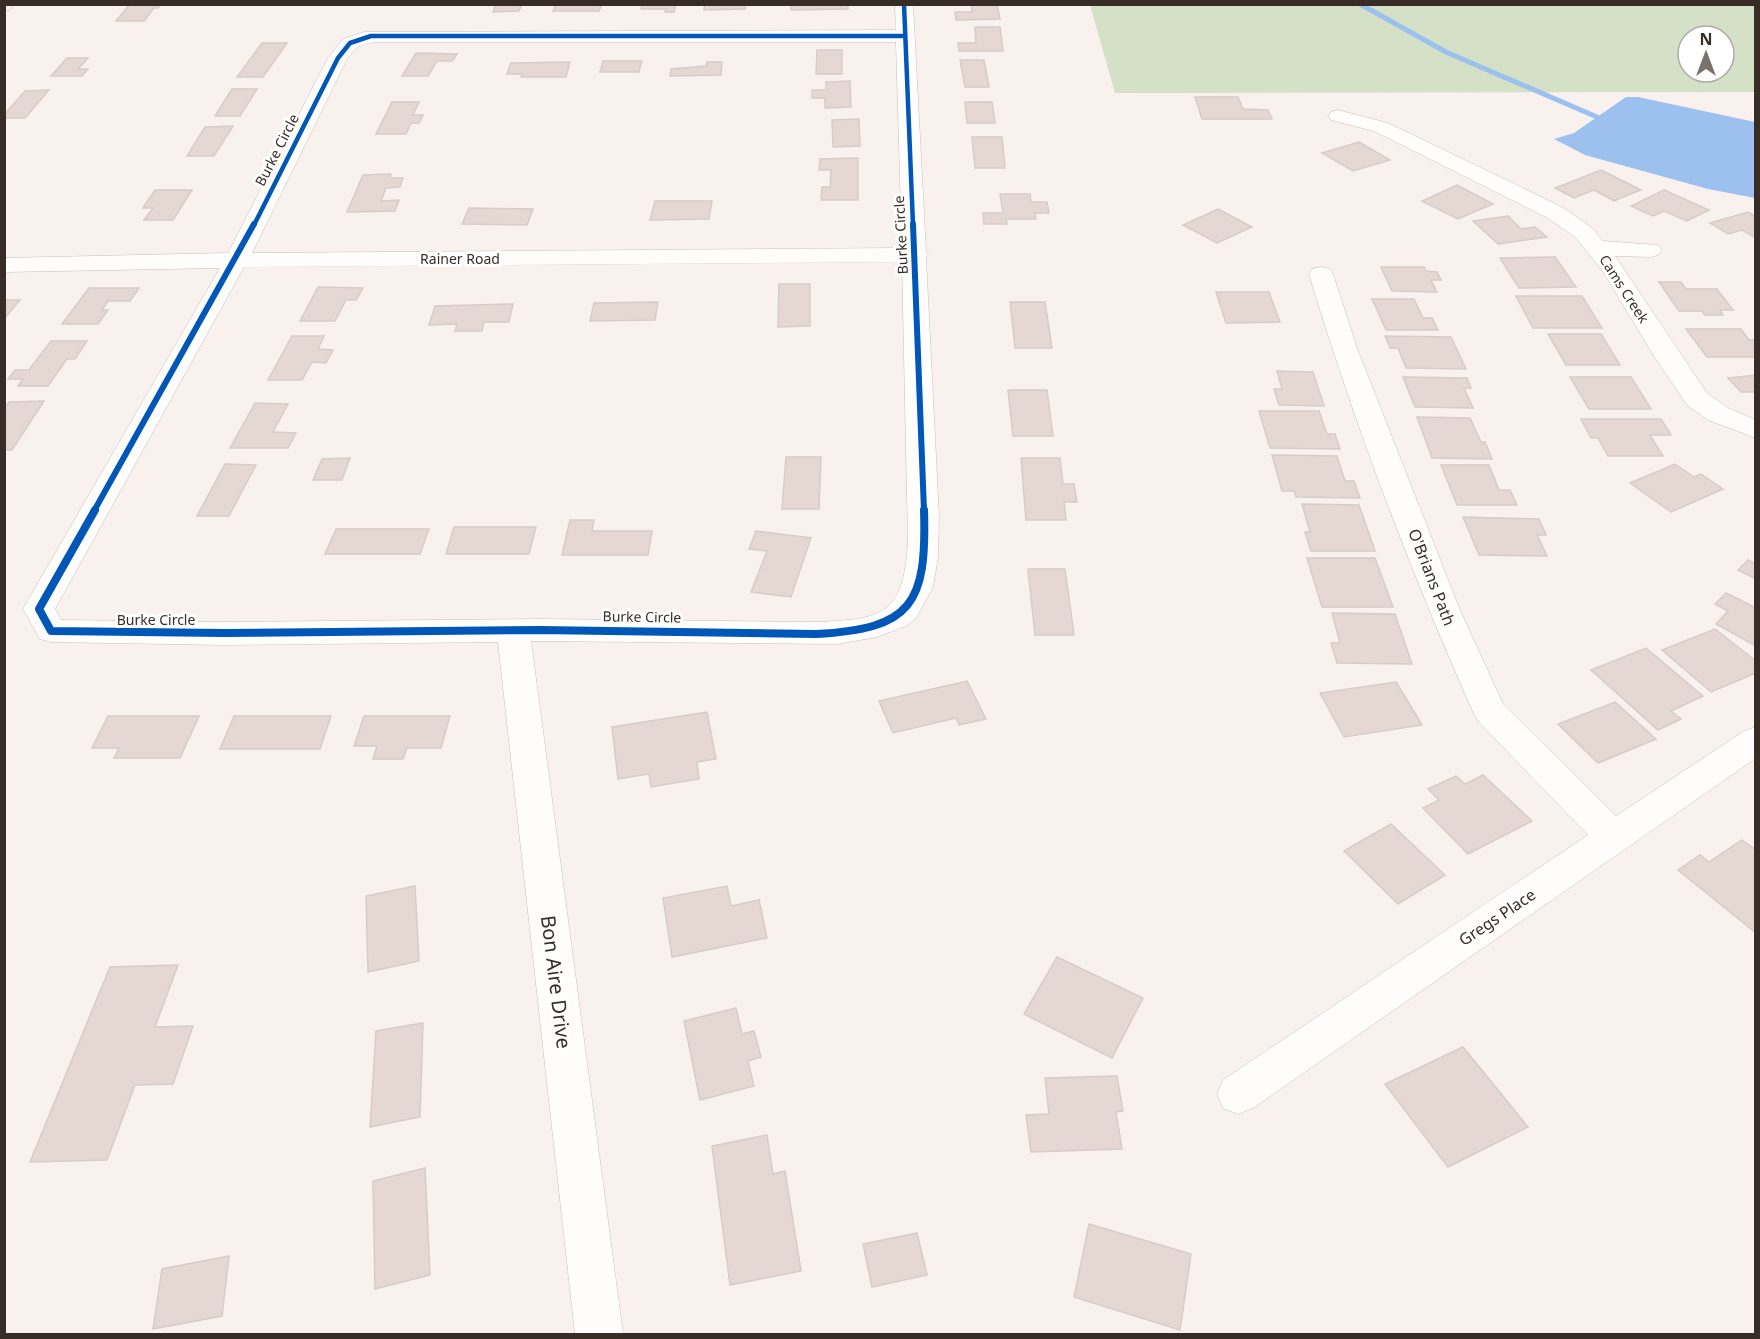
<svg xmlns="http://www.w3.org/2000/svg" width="1760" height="1339" viewBox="0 0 1760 1339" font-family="'Noto Sans',sans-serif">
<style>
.green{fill:#d4e1c6;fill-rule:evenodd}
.water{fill:#9cc1ef}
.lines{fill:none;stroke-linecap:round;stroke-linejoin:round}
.stream{stroke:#9cc1ef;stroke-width:5}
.building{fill:#e5d8d2;stroke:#d6cdc9;stroke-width:1.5}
.minor-casing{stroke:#c8c0bc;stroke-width:1}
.secondary-casing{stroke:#c8c0bc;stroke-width:1}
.minor{fill:#fefdfc;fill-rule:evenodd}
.secondary{fill:#f5f2ed;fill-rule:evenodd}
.cycleway-far2-casing{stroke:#fff;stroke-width:7}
.cycleway-far1-casing{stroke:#fff;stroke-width:9}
.cycleway-casing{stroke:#fff;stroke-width:11}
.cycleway-far2{stroke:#0057b8;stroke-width:4.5}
.cycleway-far1{stroke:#0057b8;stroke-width:6}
.cycleway{stroke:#0057b8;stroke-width:8}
.labels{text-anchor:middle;stroke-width:6;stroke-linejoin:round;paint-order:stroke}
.far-street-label{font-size:14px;fill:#382c27;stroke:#fff}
.street-label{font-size:16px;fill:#382c27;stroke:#fff}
.near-street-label{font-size:20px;fill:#382c27;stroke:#fff}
</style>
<rect width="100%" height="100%" fill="#f8f1ee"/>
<path class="green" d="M1090,5H1755V92L1115,93ZM1688,36H1724V72H1688Z"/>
<polygon class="water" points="1626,97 1638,97 1755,122 1755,198 1708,189 1585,155 1554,139 1574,133"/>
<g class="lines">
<polyline class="stream" points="1360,4 1446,52 1597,117"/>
</g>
<g class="building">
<polygon points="130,4 161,4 158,8 154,8 144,21 116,21"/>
<polygon points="496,4 522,4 519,11 493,12"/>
<polygon points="556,4 602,4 599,11 553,11"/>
<polygon points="642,4 676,4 674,12 665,12 666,9 641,9"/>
<polygon points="705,4 746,4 745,9 704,10"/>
<polygon points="791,4 848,4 848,9 791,10"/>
<polygon points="971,4 997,4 1000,19 956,20 955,12 972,12"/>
<polygon points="975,27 1000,27 1003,51 959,51 958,43 976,43"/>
<polygon points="262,43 287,43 263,77 237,77"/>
<polygon points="817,50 842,50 842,74 816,74"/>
<polygon points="416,53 457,54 452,61 437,61 428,76 402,76"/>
<polygon points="67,58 88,58 78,69 88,69 82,76 51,76"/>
<polygon points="960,60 984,60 989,87 965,87"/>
<polygon points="603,61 642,61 639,72 600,72"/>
<polygon points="570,62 566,77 521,77 522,74 507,74 511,63"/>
<polygon points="707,62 722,62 721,75 670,76 671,69 706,66"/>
<polygon points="850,81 851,107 825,108 825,98 812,98 812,90 826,90 826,82"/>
<polygon points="232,89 257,89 240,116 215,116"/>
<polygon points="49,90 25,118 4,118 4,115 25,91"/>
<polygon points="1195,97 1238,97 1243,109 1268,110 1272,119 1202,119"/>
<polygon points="392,102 419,102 413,115 423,115 419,123 411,123 406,134 376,134"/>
<polygon points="965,102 992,102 995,123 967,123"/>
<polygon points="859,119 860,146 833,147 832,120"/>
<polygon points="233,126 214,156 187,156 205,127"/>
<polygon points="972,137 1002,137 1005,168 975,168"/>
<polygon points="1359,142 1390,160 1353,171 1322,153"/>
<polygon points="858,158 858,200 821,200 822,187 830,187 831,170 819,170 820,159"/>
<polygon points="1601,170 1641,190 1614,201 1594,190 1574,198 1555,188"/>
<polygon points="391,174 390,178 403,178 400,187 386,188 381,201 399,200 395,211 347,212 363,175"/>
<polygon points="1457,185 1493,204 1458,219 1422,201"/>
<polygon points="155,190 192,190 173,220 144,220 153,208 143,208"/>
<polygon points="1664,190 1709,210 1687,221 1664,211 1653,216 1631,206"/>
<polygon points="1000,194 1030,194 1031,202 1047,202 1049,213 1035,213 1036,219 1006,219 1007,224 984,224 983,213 1003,213"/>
<polygon points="655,201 712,201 709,219 650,220"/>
<polygon points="469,208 533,209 527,225 462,224"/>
<polygon points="1218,209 1252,227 1217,243 1183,225"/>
<polygon points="1748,212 1756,217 1756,238 1742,230 1728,234 1710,223"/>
<polygon points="1508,216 1521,229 1535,227 1547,237 1498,244 1473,221"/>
<polygon points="1555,257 1576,287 1519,288 1500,258"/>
<polygon points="1381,267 1424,267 1426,271 1437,272 1441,280 1431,280 1437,292 1392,291"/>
<polygon points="1659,282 1681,282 1686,289 1717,289 1733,310 1720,310 1723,315 1705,315 1702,311 1679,311"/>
<polygon points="779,284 810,284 810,326 778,327"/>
<polygon points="318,287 363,288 356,300 346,300 335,321 300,321"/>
<polygon points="89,288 139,288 130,301 108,301 102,310 108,310 98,324 62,324"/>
<polygon points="1216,292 1269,292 1280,322 1226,323"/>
<polygon points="1516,296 1582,296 1602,328 1533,328"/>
<polygon points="1372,299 1414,299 1423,318 1432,318 1438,330 1386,330"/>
<polygon points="4,300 20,300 4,319"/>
<polygon points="658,302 655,320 590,321 594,303"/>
<polygon points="1010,302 1045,302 1052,348 1015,348"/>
<polygon points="513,304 509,322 484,322 482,331 455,331 457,324 429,325 435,306"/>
<polygon points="1686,329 1741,329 1749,340 1756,340 1756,357 1707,357"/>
<polygon points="1548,334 1601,334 1620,365 1566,365"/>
<polygon points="292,336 324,336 318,349 333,350 326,363 312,362 302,380 268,380"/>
<polygon points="1385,336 1451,337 1466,369 1406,368 1398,348 1390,348"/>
<polygon points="51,341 87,341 75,359 67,359 48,386 18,386 23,379 8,379 15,370 29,370"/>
<polygon points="1277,371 1313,372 1324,406 1279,405 1274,389 1282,389"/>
<polygon points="1756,375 1756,392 1741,392 1728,378"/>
<polygon points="1403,377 1467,378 1471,388 1464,388 1473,408 1415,407"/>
<polygon points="1570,377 1631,377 1651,409 1589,409"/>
<polygon points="1008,390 1047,390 1053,436 1013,436"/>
<polygon points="44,401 12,450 4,450 4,409 9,402"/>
<polygon points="255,403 288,404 273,432 296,433 288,448 230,448"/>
<polygon points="1259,411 1319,411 1327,434 1335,434 1340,449 1270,448"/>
<polygon points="1417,417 1470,418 1481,442 1485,442 1492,459 1432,458"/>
<polygon points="1581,419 1661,419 1671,435 1650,435 1663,456 1608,456 1598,438 1591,438"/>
<polygon points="1272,455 1337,456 1345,481 1354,481 1360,498 1296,497 1294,491 1282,491"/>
<polygon points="786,457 821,457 819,509 782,509"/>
<polygon points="350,458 342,480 313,480 322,459"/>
<polygon points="1021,458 1060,458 1063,484 1074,484 1077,502 1064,502 1066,520 1026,520"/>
<polygon points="225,464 256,465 229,516 197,516"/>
<polygon points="1675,464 1694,477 1701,474 1723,489 1671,512 1630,483"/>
<polygon points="1441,465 1489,465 1499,490 1510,490 1517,505 1457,505"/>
<polygon points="1302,504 1359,505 1375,551 1311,551 1305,532 1310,532"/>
<polygon points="1463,517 1539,519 1546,535 1537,535 1547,556 1479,555"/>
<polygon points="570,520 594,520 592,531 652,531 648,555 562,555"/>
<polygon points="454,527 536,527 529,554 446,554"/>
<polygon points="336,529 429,529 420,554 325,554"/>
<polygon points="756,531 811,538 791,597 751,592 767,551 749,549"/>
<polygon points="1307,558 1375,558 1393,607 1322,607"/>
<polygon points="1748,560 1756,564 1756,579 1738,570"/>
<polygon points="1028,569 1065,569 1074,635 1035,635"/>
<polygon points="1726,593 1756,608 1756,646 1716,624 1728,611 1715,604"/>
<polygon points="1332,613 1395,614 1412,664 1337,663 1331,643 1340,643"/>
<polygon points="1715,629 1756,661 1756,673 1711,692 1662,650"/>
<polygon points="1646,648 1703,696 1671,711 1681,719 1658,730 1591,670"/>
<polygon points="967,681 986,719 959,725 956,718 893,733 879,701"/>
<polygon points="1396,682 1422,725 1344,737 1320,693"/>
<polygon points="1615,702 1656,739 1598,763 1558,724"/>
<polygon points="707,712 716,759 697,762 699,779 651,787 649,774 618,779 612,727"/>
<polygon points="108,716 199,716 180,758 114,758 119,748 92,748"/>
<polygon points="234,716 331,716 320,749 220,749"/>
<polygon points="364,716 450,716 441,748 407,748 403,759 373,759 377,746 354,746"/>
<polygon points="1483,775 1532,821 1468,854 1423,808 1439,800 1428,789 1456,776 1465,784"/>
<polygon points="1391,824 1445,875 1398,904 1344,851"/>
<polygon points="1742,840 1756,850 1756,933 1678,870 1700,855 1709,862"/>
<polygon points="415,886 419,961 368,972 366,896"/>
<polygon points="727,886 731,906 759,900 767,938 672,957 663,898"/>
<polygon points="1057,957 1143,998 1112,1058 1024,1014"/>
<polygon points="178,965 155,1027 193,1026 173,1084 135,1085 107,1160 30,1162 110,967"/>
<polygon points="736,1008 742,1034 754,1031 761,1057 748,1061 754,1086 700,1100 684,1021"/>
<polygon points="423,1023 420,1117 370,1127 376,1031"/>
<polygon points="1463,1047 1528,1127 1448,1167 1385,1084"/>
<polygon points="1117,1076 1123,1111 1116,1112 1122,1149 1031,1152 1026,1115 1049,1114 1045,1078"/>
<polygon points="767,1135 773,1174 785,1171 801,1271 730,1285 712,1146"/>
<polygon points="425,1168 430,1275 375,1289 373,1181"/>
<polygon points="1089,1224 1191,1254 1180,1330 1074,1297"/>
<polygon points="917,1233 927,1275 872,1287 863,1244"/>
<polygon points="229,1256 222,1316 153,1329 162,1269"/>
</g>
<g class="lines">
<defs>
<g id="minor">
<path d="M895,4H913L926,252L928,255L926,258L939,516L938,557L933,587L916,618L906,626L877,637L837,644L531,641L623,1334H575L498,642L224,645L51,642L40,639L23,609L220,268L4,272V258L228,253L328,58L343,39L364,32L896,30ZM373,42H896L902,248L252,253L347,59L357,47ZM902,262L908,542C903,615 885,619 816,622L540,619L224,622L61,620L55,609L244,267Z"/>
<polygon points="1338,110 1388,123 1562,207 1591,227 1603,241 1658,245 1662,250 1658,255 1650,257 1615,256 1707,393 1728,408 1756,420 1756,438 1708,420 1687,405 1654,356 1602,270 1575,237 1546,217 1374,131 1331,120 1328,116 1331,112"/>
<path d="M1321,267L1330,269L1333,274L1357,348L1460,610L1503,704L1616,816L1744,731L1756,727V758L1253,1108L1238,1114L1223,1108L1217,1094L1223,1080L1588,835L1478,721L1473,712C1410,570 1354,423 1309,274L1312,269Z"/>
</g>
<polygon id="secondary" points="4,4 15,4 10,10 4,11"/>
</defs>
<use href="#minor" class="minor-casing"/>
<use href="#secondary" class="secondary-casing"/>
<use href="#minor" class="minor"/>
<use href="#secondary" class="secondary"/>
<defs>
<g id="cycleway-far2">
<polyline points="904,4 913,225"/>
<polyline points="254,225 338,58 350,43 371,36 905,36"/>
</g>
<g id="cycleway-far1">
<polyline points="913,224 924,511"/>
<polyline points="94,511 254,224"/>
</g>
<path id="cycleway" d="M95,510L39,609L51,631L224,633L540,630L816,634C912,629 927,604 924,510"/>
</defs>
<use href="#cycleway-far2" class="cycleway-far2-casing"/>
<use href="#cycleway-far1" class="cycleway-far1-casing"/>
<use href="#cycleway" class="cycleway-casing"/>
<use href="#cycleway-far2" class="cycleway-far2"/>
<use href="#cycleway-far1" class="cycleway-far1"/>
<use href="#cycleway" class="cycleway"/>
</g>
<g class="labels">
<g class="far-street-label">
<text transform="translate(277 150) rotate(-63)" y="5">Burke Circle</text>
<text transform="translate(901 235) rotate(-93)" y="5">Burke Circle</text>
<text x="460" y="264">Rainer Road</text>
<text transform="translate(1624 289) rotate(57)" y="5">Cams Creek</text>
<text transform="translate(642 617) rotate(1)" y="5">Burke Circle</text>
<text x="156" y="625">Burke Circle</text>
</g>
<g class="street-label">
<text transform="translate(1432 577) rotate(69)" y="6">O'Brians Path</text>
<text transform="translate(1497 917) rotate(-34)" y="6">Gregs Place</text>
</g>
<g class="near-street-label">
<text transform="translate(556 982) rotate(83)" y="7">Bon Aire Drive</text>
</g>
</g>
<rect width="1760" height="1339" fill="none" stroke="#382c27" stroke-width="12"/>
<g transform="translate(1706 54)"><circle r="28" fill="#ffffff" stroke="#afaba9" stroke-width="1.5"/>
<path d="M0-4.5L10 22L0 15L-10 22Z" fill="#7b716d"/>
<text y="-9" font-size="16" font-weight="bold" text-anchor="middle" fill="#382c27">N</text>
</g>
</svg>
